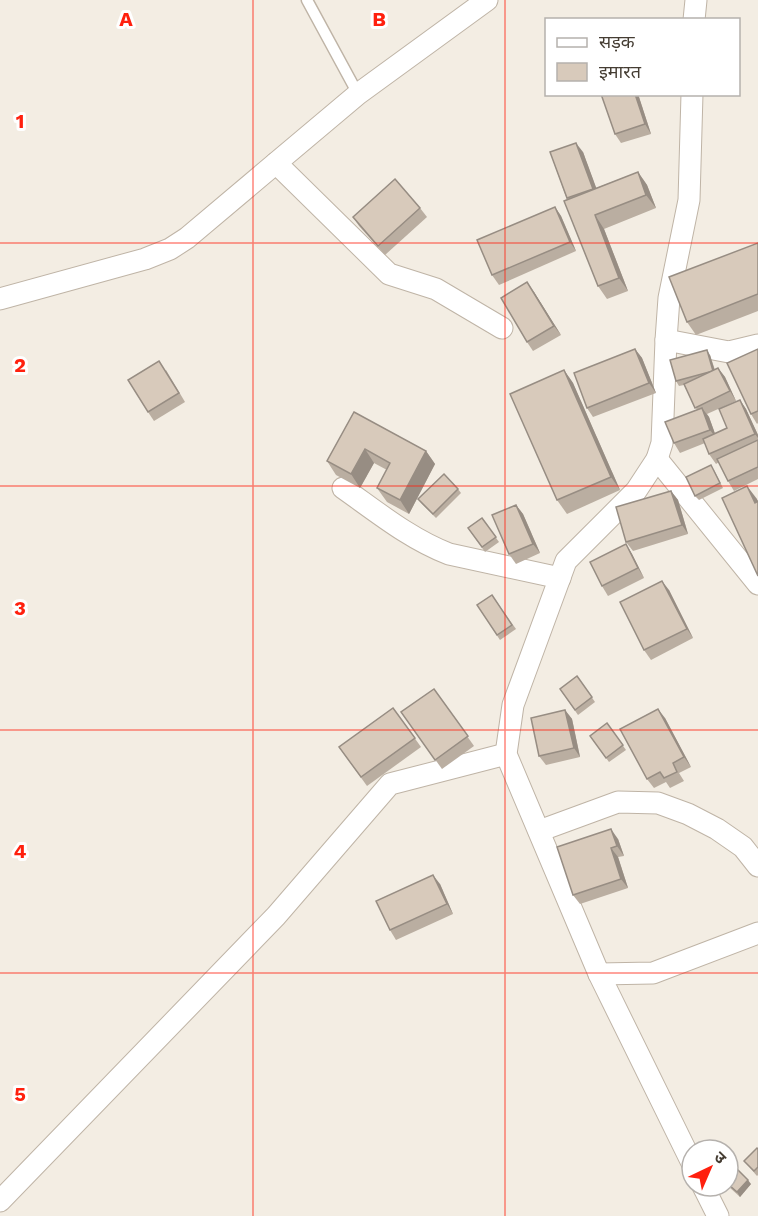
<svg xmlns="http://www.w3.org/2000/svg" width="758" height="1216" viewBox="0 0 758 1216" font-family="'Work Sans','Noto Sans Devanagari',sans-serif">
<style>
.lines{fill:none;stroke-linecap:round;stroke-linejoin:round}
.lane-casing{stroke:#bfb4a6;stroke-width:13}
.street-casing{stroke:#bfb4a6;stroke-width:23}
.lane{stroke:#fff;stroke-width:10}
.street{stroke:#fff;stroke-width:21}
.wall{fill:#baaea1}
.shaded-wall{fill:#978d83}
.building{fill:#d8cabb;stroke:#978d83;stroke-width:1.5}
.grid{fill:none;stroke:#ff200e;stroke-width:1.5;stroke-opacity:0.55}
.grid-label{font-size:20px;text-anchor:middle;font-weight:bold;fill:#ff200e;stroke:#fff;stroke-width:6;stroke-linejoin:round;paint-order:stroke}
</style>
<rect width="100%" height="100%" fill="#f3ede3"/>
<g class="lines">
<defs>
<polyline id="lane" points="307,0 358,94"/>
<g id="street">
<polyline points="694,20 696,0"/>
<polyline points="692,94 689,200 669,298 666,340 662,443 657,459 636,491 566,561 513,705 506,754 599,974 692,1163"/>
<polyline points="276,163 389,274 436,289 502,328"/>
<polyline points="0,299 145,259 170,249 187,238 358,94 487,0"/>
<polyline points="666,340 729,352 758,345"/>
<polyline points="657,459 758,584"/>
<path d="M343,488C377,512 410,539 449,554L560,578"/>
<polyline points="539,831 618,802 658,803 688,814 717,829 743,847 758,866"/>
<polyline points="599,974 653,973 758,933"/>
<polyline points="703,1186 718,1216"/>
<polyline points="0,1201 276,916 390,784 506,754"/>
</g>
</defs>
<use href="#lane" class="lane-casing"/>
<use href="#street" class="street-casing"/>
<use href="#lane" class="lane"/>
<use href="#street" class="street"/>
</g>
<g class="wall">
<polygon points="601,94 638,94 651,134 621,143 615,134"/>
<polygon points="550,152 583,152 596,188 638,172 647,185 656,208 604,229 628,291 607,299 598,286"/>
<polygon points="555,207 561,216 576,251 499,285 492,275"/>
<polygon points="420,208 427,217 385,255 359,226 353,217"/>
<polygon points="758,243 758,311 696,335 687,322"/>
<polygon points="534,292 561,335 533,351 527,342"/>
<polygon points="635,349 642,358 656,393 593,417 587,408"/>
<polygon points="758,349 758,423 757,424 751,414"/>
<polygon points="710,355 715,370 718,368 725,377 736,401 707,414 709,417 715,434 727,428 740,400 746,409 758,435 758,479 734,491 728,481 719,462 716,464 709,454 705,443 680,453 674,443 697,410 684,385 679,386 676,381"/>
<polygon points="166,370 185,402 154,421 148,412"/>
<polygon points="564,370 573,383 620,490 567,514 557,500"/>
<polygon points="354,412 426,451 435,464 409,514 387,502 377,488 387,470 374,463 360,488 336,475 327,461"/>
<polygon points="714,470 723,488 699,500 695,496"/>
<polygon points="458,489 461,493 436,518 422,504 418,499"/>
<polygon points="671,491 678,500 688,534 633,551 626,542"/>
<polygon points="516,505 523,514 540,553 516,564 509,554"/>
<polygon points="482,518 499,542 485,552 468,528"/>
<polygon points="626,544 632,554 644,578 608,596 602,586"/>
<polygon points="669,590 693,638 651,660 644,650"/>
<polygon points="492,595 516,629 500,640 477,605"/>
<polygon points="577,676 595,702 578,715 560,689"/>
<polygon points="434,689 474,746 442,769 401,712"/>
<polygon points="393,708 421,747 367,786 339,747"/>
<polygon points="565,710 572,719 580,757 546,765 539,756"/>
<polygon points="665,718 691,767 679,773 684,781 670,788 666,782 654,788 647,779"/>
<polygon points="607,723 626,750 609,762 590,736"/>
<polygon points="618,839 624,856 618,857 628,888 580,904 573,895"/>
<polygon points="440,884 453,914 396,940 390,930"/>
<polygon points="758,1149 758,1175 757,1176 744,1161"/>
<polygon points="728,1177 751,1184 740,1197 728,1186"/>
</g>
<g class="shaded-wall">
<polygon points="635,94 638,94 651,134 645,124"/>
<polygon points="576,143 583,152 600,198 593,189"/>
<polygon points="638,172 647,185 656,208 646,195"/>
<polygon points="555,207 561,216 576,251 570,242"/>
<polygon points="595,215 604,229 628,291 619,278"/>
<polygon points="527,282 534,292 561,335 554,326"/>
<polygon points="635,349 642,358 656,393 649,383"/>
<polygon points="707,350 710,355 716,375 713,371"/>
<polygon points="718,368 725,377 736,401 730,391"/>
<polygon points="564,370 573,383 620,490 611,477"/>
<polygon points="740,400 746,409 758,435 758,438 755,434"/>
<polygon points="702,408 709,417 717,439 710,430"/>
<polygon points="365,449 374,463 360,488 351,474"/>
<polygon points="426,451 435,464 409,514 400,500"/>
<polygon points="747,486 757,499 758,502 755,503"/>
<polygon points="671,491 678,500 688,534 682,525"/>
<polygon points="516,505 523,514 540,553 533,544"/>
<polygon points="626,544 632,554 644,578 638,568"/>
<polygon points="662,581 669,590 693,638 687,629"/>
<polygon points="658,709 665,718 691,767 684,757"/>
<polygon points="565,710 572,719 580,757 574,748"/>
<polygon points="611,829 618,839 624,856 617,846"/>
<polygon points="611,848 618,857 628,888 621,879"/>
<polygon points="433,875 440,884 453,914 447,904"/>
<polygon points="748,1180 751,1184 740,1197 737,1192"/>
</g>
<g class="building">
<polygon points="601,94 635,94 645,124 615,134"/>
<polygon points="576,143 593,189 567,198 550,152"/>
<polygon points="638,172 646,195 595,215 619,278 598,286 564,201"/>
<polygon points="395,179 420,208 378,246 353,217"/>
<polygon points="555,207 570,242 492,275 477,240"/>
<polygon points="758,243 758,294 687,322 669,277"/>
<polygon points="527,282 554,326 527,342 501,298"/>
<polygon points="635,349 649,383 587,408 574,373"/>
<polygon points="758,349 758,411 751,414 727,363"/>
<polygon points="707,350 713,371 676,381 670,360"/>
<polygon points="159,361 179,393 148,412 128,380"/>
<polygon points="718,368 730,391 695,408 684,384"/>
<polygon points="564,370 611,477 557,500 510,394"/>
<polygon points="740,400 755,434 709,454 703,439 727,428 719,409"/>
<polygon points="702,408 710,430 674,443 665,422"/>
<polygon points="354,412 426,451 400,500 377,488 390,463 365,449 351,474 327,461"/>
<polygon points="758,440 758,467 728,481 717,459"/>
<polygon points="711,465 720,483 695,496 686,477"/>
<polygon points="444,474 458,489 433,514 418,499"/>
<polygon points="747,486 755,503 758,501 758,576 722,498"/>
<polygon points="671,491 682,525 626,542 616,507"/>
<polygon points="516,505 533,544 509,554 492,515"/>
<polygon points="482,518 496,537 482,547 468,528"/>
<polygon points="626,544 638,568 602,586 590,562"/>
<polygon points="662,581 687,629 644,650 620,602"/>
<polygon points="492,595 512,625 497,635 477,605"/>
<polygon points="577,676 592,697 575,710 560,689"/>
<polygon points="434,689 468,736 435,760 401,712"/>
<polygon points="393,708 415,738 361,777 339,747"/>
<polygon points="658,709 684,757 673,763 677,772 664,778 660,772 647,779 620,729"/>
<polygon points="565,710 574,748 539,756 531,718"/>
<polygon points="607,723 623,745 606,758 590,736"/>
<polygon points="611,829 617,846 611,848 621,879 573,895 557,847"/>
<polygon points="433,875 447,904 390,930 376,901"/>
<polygon points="757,1148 758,1149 758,1167 754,1171 744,1161"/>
<polygon points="736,1168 748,1180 737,1192 728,1184 728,1177"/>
</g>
<path class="grid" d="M253,0V1216M505,0V1216M0,243H758M0,486H758M0,730H758M0,973H758"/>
<g class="grid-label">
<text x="126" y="26">A</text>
<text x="379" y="26">B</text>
<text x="20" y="128">1</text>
<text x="20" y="372">2</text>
<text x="20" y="615">3</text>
<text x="20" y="858">4</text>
<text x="20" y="1101">5</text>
</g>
<rect x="545" y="18" width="195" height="78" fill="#ffffff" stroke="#b5b1ad" stroke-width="1.5"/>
<rect x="557" y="38" width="30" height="9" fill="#ffffff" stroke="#b5b1ad" stroke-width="1.5"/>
<text x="599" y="48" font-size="18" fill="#453d33">सड़क</text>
<rect x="557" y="63" width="30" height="18" fill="#d8cabb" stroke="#b5b1ad" stroke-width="1.5"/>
<text x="599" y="78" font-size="18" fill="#453d33">इमारत</text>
<g transform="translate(710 1168) rotate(44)"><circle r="28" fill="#ffffff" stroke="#b5b1ad" stroke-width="1.5"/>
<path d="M0-4.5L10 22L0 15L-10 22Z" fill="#ff200e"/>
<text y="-9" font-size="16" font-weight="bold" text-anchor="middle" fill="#453d33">उ</text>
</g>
</svg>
